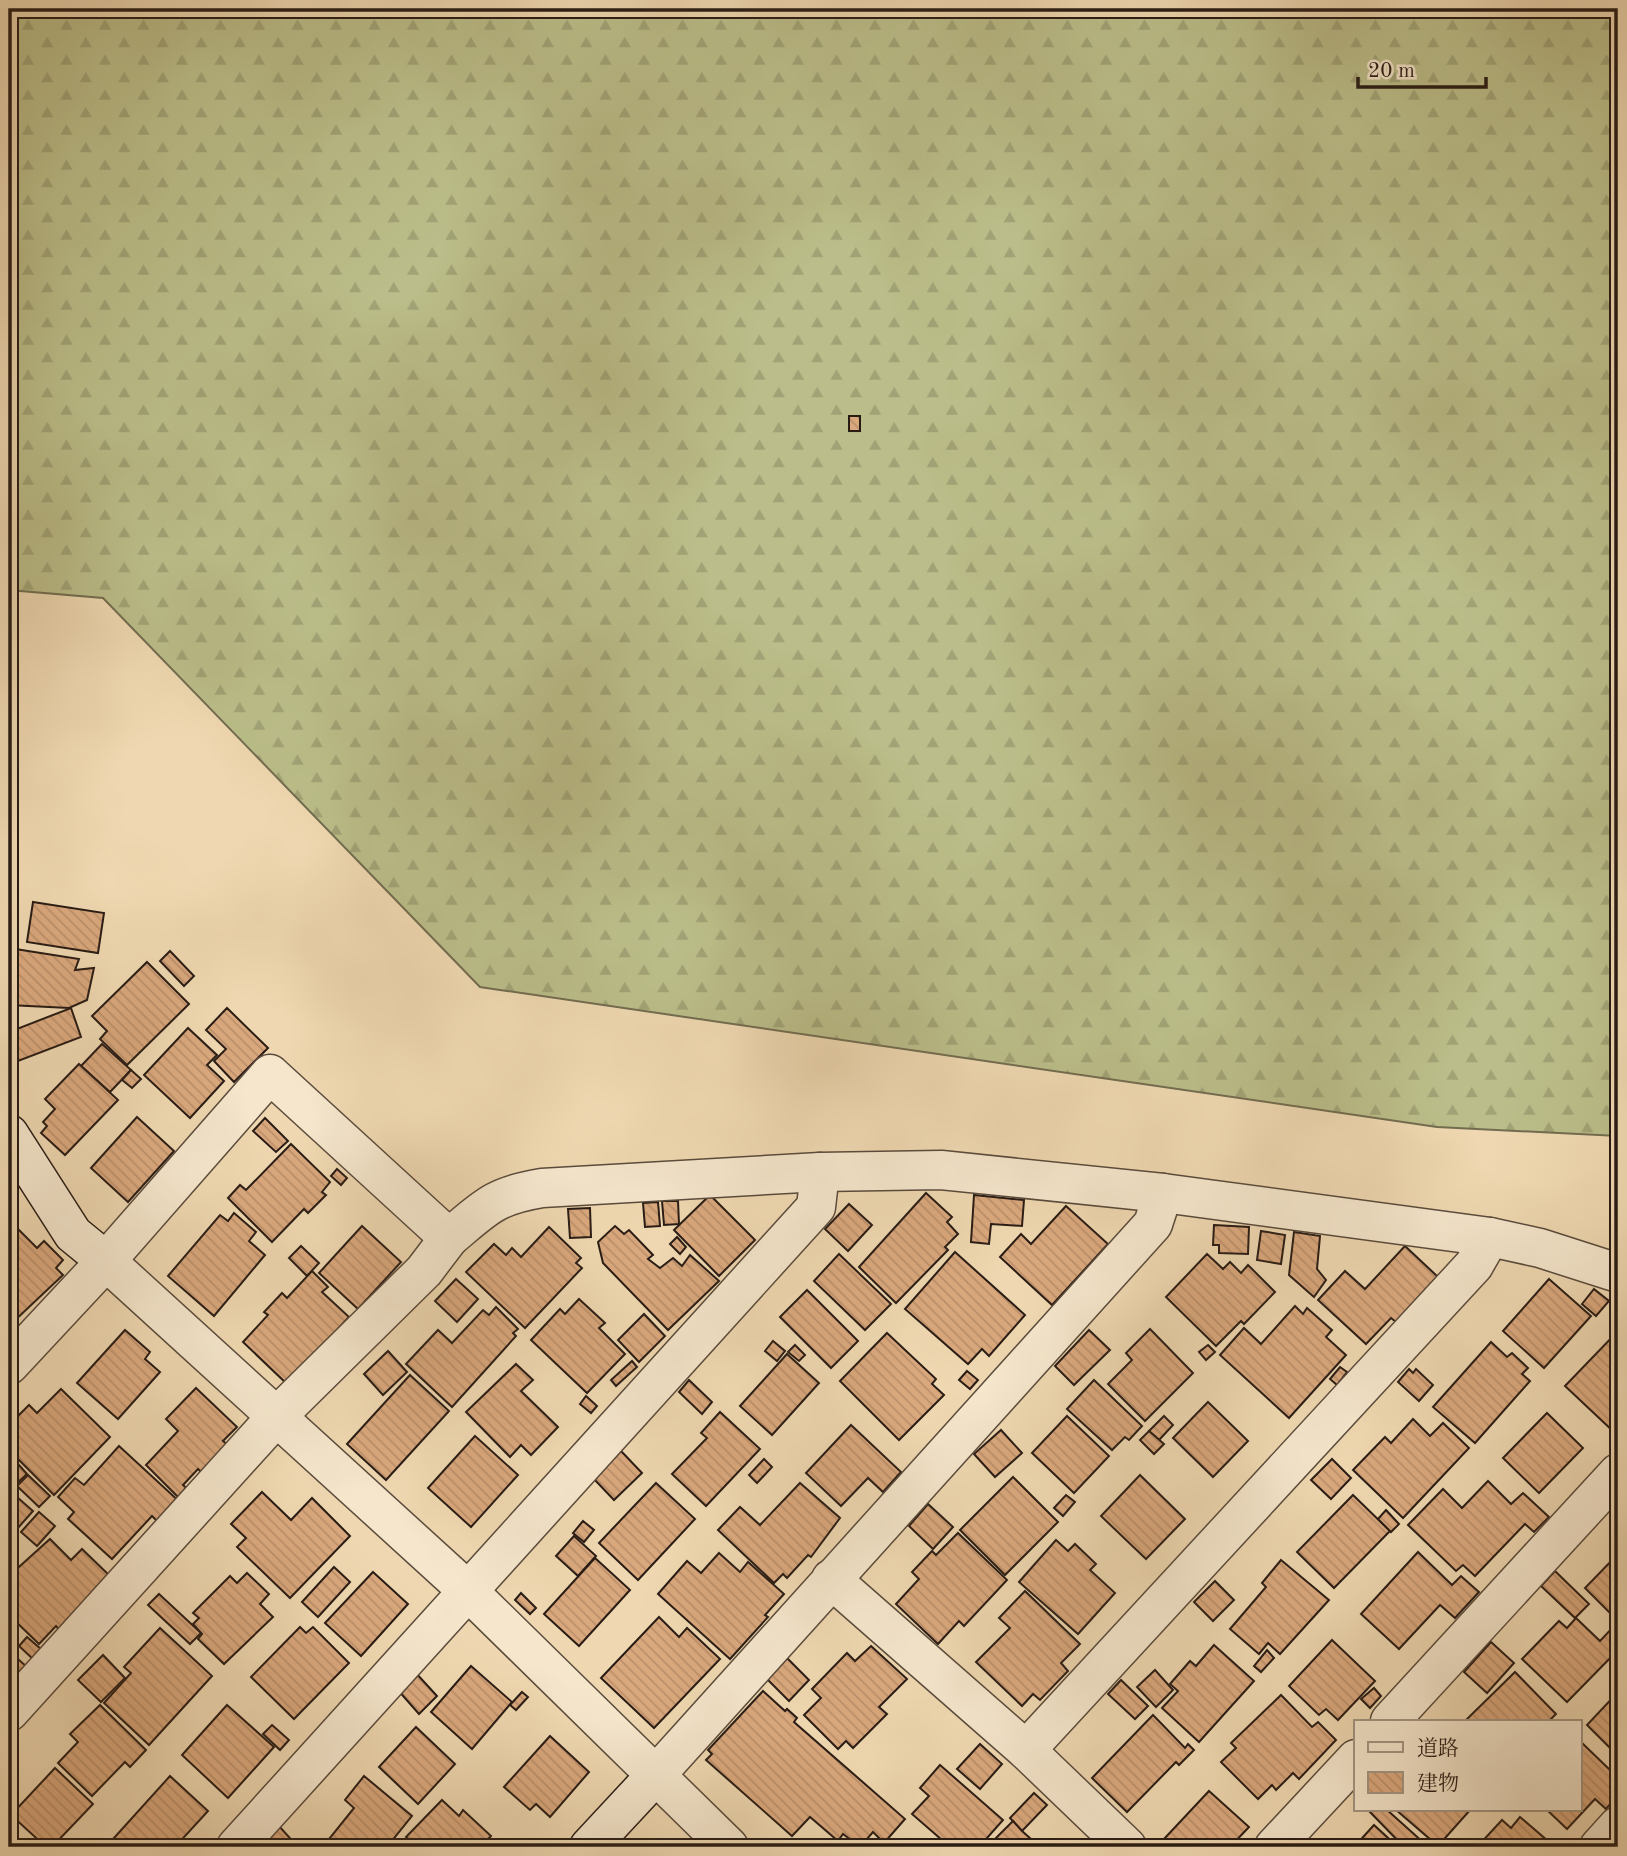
<svg xmlns="http://www.w3.org/2000/svg" width="1627" height="1856" viewBox="0 0 1627 1856" font-family="'Old Standard TT','Noto Serif JP',serif">
<style>
.forest{fill:url(#forest-firs);stroke:#726d50;stroke-width:2}
.building{fill:url(#building-back-hatch);stroke:#291c15;stroke-width:2}
.lines{fill:none;stroke-linecap:round;stroke-linejoin:round}
.street-casing{stroke:#5a4b3c;stroke-width:41}
.secondary-casing{stroke:#291c15;stroke-width:41}
.street{stroke:#f5e6cc;stroke-width:38}
.secondary{stroke:#f5e6cc;stroke-width:38}
</style>
<defs>
<pattern id="forest-firs" width="22" height="20" patternUnits="userSpaceOnUse" patternTransform="scale(1.75)"><rect width="22" height="20" fill="#bbbe8a"/><path d="M5 1l3.5 6h-7zM16 11l3.5 6h-7z" fill="#a1a376"/></pattern>
<pattern id="building-back-hatch" width="6" height="6" patternUnits="userSpaceOnUse" patternTransform="scale(1.75)"><rect width="6" height="6" fill="#daa87d"/><path d="M-1 5l2 2M0 0l6 6M5-1l2 2" fill="none" stroke="#bb906b"/></pattern>
</defs>
<rect width="100%" height="100%" fill="#efd8b1"/>
<filter id="stains"><feTurbulence type="fractalNoise" baseFrequency=".00286" numOctaves="4"/><feColorMatrix values="0 0 0 0 .2 0 0 0 0 .09 0 0 0 0 .02 0 0 0 .5 -.17"/></filter>
<radialGradient id="worn" r=".72"><stop offset=".6" stop-color="#630" stop-opacity="0"/><stop offset="1" stop-color="#630" stop-opacity=".3"/></radialGradient>
<polygon class="forest" points="9,9 1618,9 1618,1136 1437,1127 480,987 103,598 9,590"/>
<g class="building">
<rect x="849" y="416" width="11" height="15"/>
<polygon points="33,902 104,913 98,953 27,942"/>
<polygon points="9,948 79,959 75,970 94,968 87,1000 69,1008 9,1005"/>
<polygon points="170,951 194,976 184,986 160,961"/>
<polygon points="147,962 189,1004 127,1065 100,1039 107,1031 92,1016"/>
<polygon points="71,1008 81,1037 18,1061 9,1032"/>
<polygon points="227,1008 268,1048 234,1082 214,1061 226,1049 206,1030"/>
<polygon points="188,1028 217,1055 207,1065 224,1081 190,1118 144,1075"/>
<polygon points="102,1044 131,1070 110,1092 81,1066"/>
<polygon points="79,1064 118,1100 65,1155 41,1133 47,1126 43,1122 55,1109 45,1099"/>
<polygon points="131,1070 141,1079 132,1088 122,1080"/>
<polygon points="137,1117 174,1151 128,1202 91,1168"/>
<polygon points="265,1118 288,1141 276,1152 253,1131"/>
<polygon points="291,1144 330,1182 322,1192 326,1195 308,1213 304,1209 272,1242 228,1198 240,1185 246,1190"/>
<polygon points="337,1169 347,1178 341,1185 331,1176"/>
<polygon points="926,1193 952,1217 947,1222 958,1234 945,1247 948,1250 896,1303 859,1267"/>
<polygon points="710,1195 755,1240 719,1276 674,1230"/>
<polygon points="974,1195 1024,1200 1022,1226 991,1224 989,1244 971,1242"/>
<polygon points="662,1201 678,1201 679,1224 664,1225"/>
<polygon points="658,1202 660,1226 645,1227 643,1203"/>
<polygon points="849,1204 872,1225 848,1251 825,1229"/>
<polygon points="1066,1206 1108,1244 1052,1305 1000,1257 1021,1234 1031,1244"/>
<polygon points="590,1208 591,1237 570,1238 568,1209"/>
<polygon points="234,1213 256,1232 249,1241 265,1255 214,1316 168,1276 220,1215 228,1221"/>
<polygon points="1214,1225 1249,1227 1248,1254 1219,1253 1219,1245 1213,1245"/>
<polygon points="362,1226 401,1262 358,1309 319,1273"/>
<polygon points="615,1226 624,1234 629,1230 653,1255 648,1259 660,1268 673,1258 682,1266 690,1255 719,1281 668,1330 603,1263 598,1242"/>
<polygon points="549,1227 581,1258 576,1263 582,1268 525,1328 466,1272 494,1244 506,1255 512,1248 521,1257"/>
<polygon points="17,1228 37,1248 44,1241 63,1260 56,1268 63,1275 10,1325 9,1236"/>
<polygon points="1261,1231 1285,1235 1281,1264 1257,1260"/>
<polygon points="1294,1232 1320,1236 1317,1269 1326,1280 1314,1297 1289,1275"/>
<polygon points="677,1237 686,1247 680,1254 670,1244"/>
<polygon points="301,1246 319,1263 307,1276 289,1258"/>
<polygon points="1405,1246 1438,1277 1396,1322 1391,1318 1366,1344 1318,1300 1345,1271 1365,1289"/>
<polygon points="955,1252 1025,1315 989,1356 982,1349 968,1364 905,1309"/>
<polygon points="839,1254 891,1304 865,1330 814,1281"/>
<polygon points="1207,1254 1223,1269 1230,1262 1241,1273 1248,1265 1275,1292 1244,1324 1241,1321 1216,1346 1166,1297"/>
<polygon points="312,1271 328,1287 322,1292 349,1317 287,1384 243,1342 268,1315 264,1312 282,1293 287,1298"/>
<polygon points="456,1279 478,1299 457,1322 435,1301"/>
<polygon points="1549,1279 1591,1316 1544,1368 1503,1331"/>
<polygon points="1594,1289 1609,1301 1596,1316 1582,1304"/>
<polygon points="807,1290 858,1341 831,1368 780,1317"/>
<polygon points="579,1299 605,1323 599,1328 625,1354 587,1393 531,1340 560,1309 565,1314"/>
<polygon points="1295,1306 1303,1314 1307,1308 1332,1330 1326,1337 1346,1355 1289,1418 1220,1355 1244,1328 1261,1344"/>
<polygon points="496,1307 518,1329 513,1333 516,1336 452,1407 406,1364 438,1330 452,1343 483,1310 489,1315"/>
<polygon points="644,1314 665,1336 639,1362 618,1340"/>
<polygon points="1150,1329 1193,1373 1145,1421 1108,1384 1132,1360 1126,1353"/>
<polygon points="125,1330 150,1352 145,1359 160,1372 118,1419 77,1383"/>
<polygon points="1089,1330 1110,1350 1074,1385 1055,1366"/>
<polygon points="1618,1331 1618,1428 1614,1432 1565,1386"/>
<polygon points="887,1333 936,1379 932,1384 944,1395 899,1440 840,1381"/>
<polygon points="773,1341 785,1351 777,1361 765,1351"/>
<polygon points="1491,1342 1507,1357 1512,1353 1528,1368 1522,1374 1530,1381 1475,1443 1433,1407"/>
<polygon points="795,1345 805,1355 799,1361 788,1352"/>
<polygon points="1208,1345 1215,1352 1206,1360 1199,1352"/>
<polygon points="388,1351 407,1372 383,1395 364,1374"/>
<polygon points="787,1354 819,1383 772,1435 740,1406"/>
<polygon points="632,1361 637,1367 616,1386 611,1380"/>
<polygon points="516,1364 533,1380 521,1391 558,1427 531,1455 521,1445 510,1457 466,1412"/>
<polygon points="1340,1367 1347,1372 1337,1385 1330,1379"/>
<polygon points="1409,1369 1413,1373 1416,1369 1433,1385 1419,1401 1398,1382"/>
<polygon points="967,1371 978,1380 970,1389 959,1380"/>
<polygon points="410,1375 449,1411 386,1480 347,1444"/>
<polygon points="689,1380 712,1402 702,1414 679,1392"/>
<polygon points="1094,1380 1142,1426 1129,1440 1125,1437 1112,1450 1067,1409"/>
<polygon points="196,1388 237,1427 223,1441 233,1449 206,1477 198,1469 183,1485 194,1495 185,1504 146,1465 178,1431 166,1419"/>
<polygon points="61,1389 110,1437 54,1495 9,1450 9,1442 15,1436 9,1425 29,1405 37,1413"/>
<polygon points="586,1396 597,1406 591,1413 580,1404"/>
<polygon points="1208,1402 1248,1441 1213,1477 1173,1438"/>
<polygon points="720,1412 760,1449 706,1506 672,1474 707,1438 701,1433"/>
<polygon points="1547,1413 1583,1448 1539,1493 1503,1458"/>
<polygon points="1067,1416 1109,1456 1074,1493 1032,1453"/>
<polygon points="1164,1416 1173,1425 1159,1440 1149,1431"/>
<polygon points="1413,1419 1430,1436 1443,1423 1469,1448 1403,1518 1353,1470 1385,1437 1391,1443"/>
<polygon points="851,1425 901,1472 883,1492 868,1478 841,1506 806,1473"/>
<polygon points="1001,1430 1022,1453 995,1477 974,1454"/>
<polygon points="1149,1431 1164,1444 1154,1454 1140,1440"/>
<polygon points="475,1436 518,1475 471,1527 428,1488"/>
<polygon points="119,1446 182,1504 162,1526 152,1516 112,1559 68,1519 74,1512 58,1497 75,1478 84,1485"/>
<polygon points="621,1451 642,1473 614,1500 593,1478"/>
<polygon points="9,1454 27,1474 15,1485 9,1478"/>
<polygon points="764,1459 772,1467 757,1483 749,1475"/>
<polygon points="1332,1459 1351,1478 1331,1499 1311,1480"/>
<polygon points="28,1475 50,1496 39,1507 17,1486"/>
<polygon points="1140,1475 1185,1519 1146,1559 1101,1516"/>
<polygon points="1013,1477 1058,1522 1005,1575 960,1530"/>
<polygon points="1488,1481 1511,1504 1523,1493 1549,1517 1534,1532 1525,1524 1475,1576 1463,1565 1456,1571 1408,1525 1443,1489 1462,1508"/>
<polygon points="656,1483 695,1519 638,1580 599,1543"/>
<polygon points="800,1483 840,1518 811,1557 808,1555 787,1578 783,1574 774,1583 718,1530 740,1507 760,1525"/>
<polygon points="9,1490 33,1511 9,1538"/>
<polygon points="262,1492 291,1520 312,1498 350,1536 290,1598 237,1547 246,1538 231,1524"/>
<polygon points="1066,1495 1075,1502 1063,1516 1054,1508"/>
<polygon points="1353,1495 1390,1531 1334,1588 1297,1552"/>
<polygon points="928,1504 953,1527 933,1549 909,1526"/>
<polygon points="1386,1510 1399,1524 1391,1532 1378,1519"/>
<polygon points="39,1512 55,1526 37,1546 21,1532"/>
<polygon points="583,1521 594,1530 584,1542 573,1533"/>
<polygon points="958,1533 1007,1580 964,1626 959,1621 938,1644 896,1604 919,1579 912,1572 932,1551 936,1555"/>
<polygon points="574,1536 596,1556 578,1576 556,1556"/>
<polygon points="50,1539 71,1560 82,1549 111,1577 62,1633 56,1626 39,1644 9,1615 9,1576"/>
<polygon points="1056,1540 1068,1551 1075,1544 1096,1564 1090,1570 1115,1593 1078,1634 1019,1582"/>
<polygon points="1418,1552 1452,1585 1461,1576 1479,1592 1455,1618 1440,1605 1399,1649 1361,1614"/>
<polygon points="719,1553 740,1572 748,1562 784,1594 765,1615 768,1617 730,1659 658,1594 687,1561 701,1573"/>
<polygon points="1618,1554 1618,1621 1585,1588"/>
<polygon points="595,1558 630,1590 579,1646 544,1614"/>
<polygon points="1281,1560 1329,1600 1280,1654 1268,1643 1259,1654 1230,1629 1266,1587 1262,1583"/>
<polygon points="334,1567 350,1582 318,1617 302,1602"/>
<polygon points="1555,1571 1589,1604 1575,1618 1541,1586"/>
<polygon points="373,1572 408,1604 361,1656 325,1623"/>
<polygon points="247,1573 269,1594 260,1604 273,1617 224,1664 198,1639 202,1634 193,1624 199,1618 193,1613 230,1576 237,1583"/>
<polygon points="1215,1581 1234,1600 1213,1621 1194,1602"/>
<polygon points="1025,1591 1080,1644 1061,1663 1068,1671 1040,1700 1033,1694 1022,1706 976,1662 1010,1628 999,1618"/>
<polygon points="521,1593 536,1608 530,1614 515,1600"/>
<polygon points="159,1594 201,1633 190,1644 148,1605"/>
<polygon points="659,1617 679,1637 687,1628 720,1659 654,1728 601,1678"/>
<polygon points="1576,1618 1600,1641 1615,1625 1618,1629 1618,1650 1567,1702 1522,1659 1559,1621 1567,1628"/>
<polygon points="300,1627 306,1633 313,1627 349,1663 294,1719 251,1677"/>
<polygon points="160,1628 212,1676 149,1745 104,1703 131,1673 124,1667"/>
<polygon points="27,1637 42,1650 34,1660 19,1646"/>
<polygon points="1332,1640 1375,1681 1338,1720 1326,1709 1319,1715 1289,1686"/>
<polygon points="1491,1642 1514,1663 1487,1693 1464,1672"/>
<polygon points="1214,1645 1254,1681 1199,1742 1162,1708 1178,1691 1170,1684 1190,1661 1196,1666"/>
<polygon points="871,1646 907,1679 879,1707 887,1714 853,1748 846,1741 838,1749 804,1715 821,1698 812,1689 847,1653 855,1661"/>
<polygon points="1267,1650 1274,1658 1261,1672 1254,1666"/>
<polygon points="9,1651 27,1667 9,1688"/>
<polygon points="103,1655 125,1678 101,1702 78,1680"/>
<polygon points="787,1658 809,1680 789,1701 767,1679"/>
<polygon points="471,1666 512,1702 472,1749 431,1712"/>
<polygon points="1155,1670 1173,1690 1156,1707 1137,1687"/>
<polygon points="415,1672 437,1696 419,1714 397,1689"/>
<polygon points="1515,1672 1556,1714 1549,1721 1465,1721"/>
<polygon points="1121,1680 1148,1706 1135,1719 1108,1694"/>
<polygon points="1374,1688 1381,1696 1370,1708 1361,1699"/>
<polygon points="763,1691 785,1711 787,1709 797,1718 794,1722 905,1819 884,1843 873,1832 860,1847 843,1834 838,1841 810,1817 792,1836 706,1760 712,1754 708,1750"/>
<polygon points="522,1692 528,1697 516,1710 510,1705"/>
<polygon points="1618,1692 1618,1756 1587,1725"/>
<polygon points="1281,1695 1312,1727 1318,1722 1336,1740 1299,1779 1293,1773 1276,1790 1272,1785 1258,1799 1221,1762 1236,1748 1231,1743"/>
<polygon points="100,1705 146,1750 130,1767 125,1762 92,1796 58,1763 78,1742 70,1734"/>
<polygon points="227,1705 274,1747 228,1798 182,1755"/>
<polygon points="1153,1715 1185,1748 1188,1744 1194,1750 1179,1765 1176,1762 1127,1812 1092,1778"/>
<polygon points="272,1725 289,1740 280,1750 263,1734"/>
<polygon points="416,1727 455,1764 418,1804 379,1767"/>
<polygon points="550,1736 589,1772 550,1817 536,1804 530,1810 504,1787"/>
<polygon points="1580,1741 1610,1770 1618,1761 1618,1795 1606,1809 1595,1799 1567,1829 1546,1809 1580,1809"/>
<polygon points="980,1744 1002,1764 980,1789 957,1769"/>
<polygon points="940,1765 1003,1820 979,1847 950,1847 912,1814 929,1796 920,1788"/>
<polygon points="55,1768 93,1804 52,1847 46,1847 11,1815"/>
<polygon points="170,1776 208,1811 175,1847 125,1847 114,1838"/>
<polygon points="364,1776 412,1816 387,1847 329,1847 325,1844 354,1808 345,1800"/>
<polygon points="1209,1791 1249,1827 1230,1847 1173,1847 1164,1839"/>
<polygon points="1034,1793 1047,1805 1022,1831 1010,1818"/>
<polygon points="442,1800 459,1816 463,1810 491,1836 487,1840 495,1847 417,1847 406,1837"/>
<polygon points="1367,1809 1386,1809 1424,1843 1420,1847 1404,1847"/>
<polygon points="1395,1809 1471,1809 1438,1846"/>
<polygon points="1520,1817 1555,1847 1477,1847 1502,1820 1511,1828"/>
<polygon points="1013,1821 1022,1831 1040,1847 987,1847"/>
<polygon points="278,1825 298,1847 255,1847"/>
<polygon points="1374,1825 1398,1847 1354,1847"/>
<polygon points="9,1831 26,1847 9,1847"/>
</g>
<g class="lines">
<defs>
<g id="street">
<polyline points="106,1261 468,1591 729,1847"/>
<path d="M9,1365L106,1261L270,1074L449,1238C485,1208 493,1196 542,1188L820,1172L941,1170L1163,1193L1490,1237L1540,1248L1618,1273"/>
<polyline points="831,1579 1026,1750 1127,1847"/>
<polyline points="9,1712 278,1415 424,1271 449,1238"/>
<polyline points="1390,1721 1618,1473"/>
<polyline points="1026,1750 1474,1265 1490,1237"/>
<polyline points="654,1777 1153,1224 1163,1193"/>
<polyline points="236,1847 816,1207 820,1172"/>
<polyline points="1274,1847 1356,1759"/>
<polyline points="1599,1847 1618,1826"/>
</g>
<g id="secondary">
<polyline points="9,1134 73,1234 106,1261"/>
<polyline points="589,1847 654,1777"/>
</g>
</defs>
<use href="#street" class="street-casing"/>
<use href="#secondary" class="secondary-casing"/>
<use href="#street" class="street"/>
<use href="#secondary" class="secondary"/>
</g>
<rect width="1627" height="1856" fill="none" stroke="#efd8b1" stroke-width="35"/>
<rect x="10" y="10" width="1606" height="1835" fill="none" stroke="#291c15" stroke-width="3.5"/>
<rect x="18" y="18" width="1592" height="1821" fill="none" stroke="#291c15" stroke-width="2"/>
<rect x="1354" y="1720" width="228" height="91" fill="#f5e6cc" stroke="#a39583" stroke-width="2"/>
<rect x="1368" y="1742" width="35" height="10" fill="#f5e6cc" stroke="#a39583" stroke-width="2"/>
<text x="1417" y="1755" font-size="21" fill="#291c15">道路</text>
<rect x="1368" y="1772" width="35" height="21" fill="url(#building-back-hatch)" stroke="#a39583" stroke-width="2"/>
<text x="1417" y="1790" font-size="21" fill="#291c15">建物</text>
<path d="M1358 77v10h128v-10" fill="none" stroke="#291c15" stroke-width="3.5"/>
<text x="1368" y="77" font-size="21" fill="#291c15" stroke="#f5e6cc" stroke-width="5" paint-order="stroke">20 m</text>
<rect width="100%" height="100%" filter="url(#stains)"/>
<rect width="100%" height="100%" fill="url(#worn)"/>
</svg>
